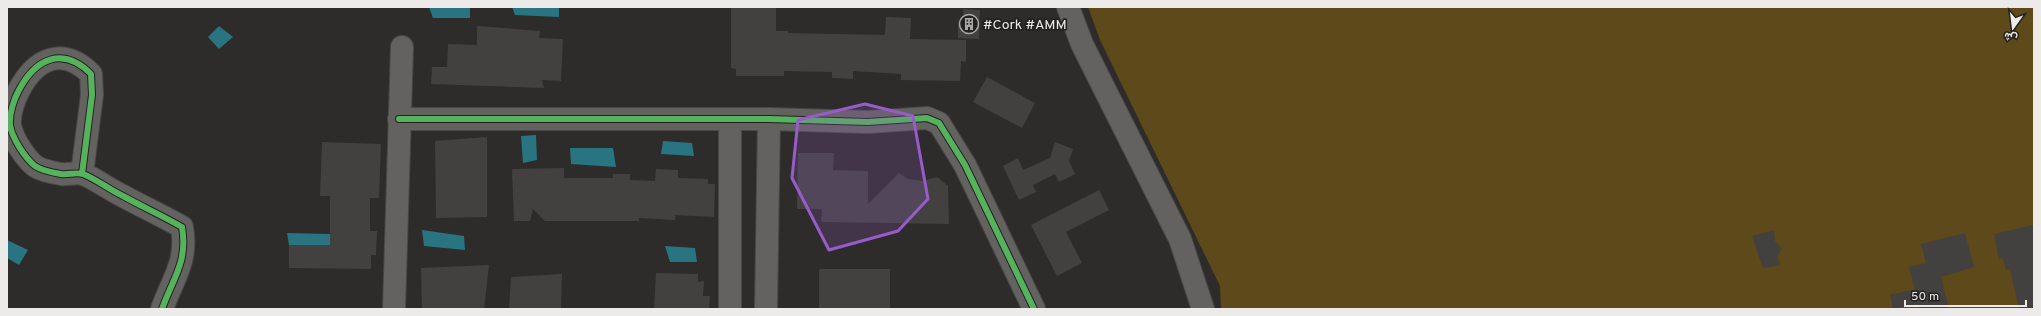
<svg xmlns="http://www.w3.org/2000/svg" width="2041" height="316" viewBox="0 0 2041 316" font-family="Overpass,Vazirmatn,sans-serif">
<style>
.green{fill:#5d4919}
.water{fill:#287480}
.building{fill:#424140}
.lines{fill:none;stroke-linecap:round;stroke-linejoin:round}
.minor-casing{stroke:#494846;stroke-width:24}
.minor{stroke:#636261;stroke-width:22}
.cycleway-casing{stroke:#24221f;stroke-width:8}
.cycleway{stroke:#56b35d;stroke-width:6}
.marked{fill:#975cca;fill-opacity:0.2;stroke:#975cca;stroke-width:3;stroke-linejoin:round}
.labels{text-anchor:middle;stroke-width:3.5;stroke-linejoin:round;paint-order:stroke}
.poi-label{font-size:14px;fill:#ecebe9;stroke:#24221f;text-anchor:start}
</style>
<rect width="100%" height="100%" fill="#2d2c2a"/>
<polygon class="green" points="1088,7 2034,7 2034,309 1221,309 1220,286 1100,40"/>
<g class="water">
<polygon points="429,7 470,7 470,18 433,18"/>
<polygon points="512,7 559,7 559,17 515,15"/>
<polygon points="219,26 233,37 219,49 208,37"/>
<polygon points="536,135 537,160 523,163 521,136"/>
<polygon points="663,141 692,143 694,156 661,154"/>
<polygon points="570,148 613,148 616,167 571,164"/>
<polygon points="422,230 464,236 465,250 424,246"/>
<polygon points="287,233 330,234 330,245 289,245"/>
<polygon points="7,240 28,250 19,265 7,258"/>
<polygon points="665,246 695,248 697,262 670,262"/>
</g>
<g class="building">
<polygon points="731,8 776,8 776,31 788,31 788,33 885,35 886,17 911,18 910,39 966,40 966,62 961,61 960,81 901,80 901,74 853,71 853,79 832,78 832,72 784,71 784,76 736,76 736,69 731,68"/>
<polygon points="963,9 980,10 979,39 958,38 958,22 964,21"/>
<polygon points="477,26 540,31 539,38 563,39 561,81 542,80 544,88 431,84 432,67 447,67 448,44 477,45"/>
<polygon points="987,77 1035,103 1022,128 973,102"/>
<polygon points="487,137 487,217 436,218 435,141"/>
<polygon points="322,142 381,144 379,198 370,198 370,231 377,231 376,255 371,255 371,269 289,268 289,245 330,245 330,196 320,196"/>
<polygon points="1055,142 1073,149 1069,161 1075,174 1059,182 1055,174 1033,185 1036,192 1019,200 1003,166 1018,158 1023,170 1050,158"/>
<polygon points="798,153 834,153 833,170 868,171 868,204 899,173 908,179 923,181 937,177 948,186 949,224 821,222 822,209 797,209"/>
<polygon points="564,168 564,178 613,178 613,174 630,174 630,180 655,181 656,169 678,170 678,178 708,179 708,184 715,184 714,217 675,215 675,220 639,218 639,221 545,221 533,209 530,221 514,221 512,169"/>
<polygon points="1099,190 1109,210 1066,232 1082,263 1057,276 1031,225"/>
<polygon points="2034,225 2034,308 2019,309 2010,269 2006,270 2003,258 1999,259 1994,234"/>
<polygon points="1774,230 1775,241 1782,249 1777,256 1780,265 1763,268 1752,236"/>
<polygon points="1965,233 1974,267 1941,277 1949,309 1919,309 1918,304 1893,309 1890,295 1915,289 1909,267 1926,263 1921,244"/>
<polygon points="489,265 484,309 422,309 421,268"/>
<rect x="819" y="269" width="71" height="40"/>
<polygon points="656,273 698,274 698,282 704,281 703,296 710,296 709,309 654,309"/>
<polygon points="562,274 561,309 509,309 511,277"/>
</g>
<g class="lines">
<defs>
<g id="minor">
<polyline points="1068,7 1082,44 1104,88 1180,239 1203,309"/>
<polyline points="399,119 769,119 868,122 927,118 939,123 965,165 1034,309"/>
<path d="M82,174L92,95L91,74C63,46 36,58 19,90C14,99 9,114 10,125C12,138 25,158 35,166C41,170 55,173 61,174C68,175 76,172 83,174C96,179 110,190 123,196C143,207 163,216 182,227C188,262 173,278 162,309"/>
<polyline points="394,309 402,47"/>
<polyline points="730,309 730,119"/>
<polyline points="766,309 769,119"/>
</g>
</defs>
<use href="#minor" class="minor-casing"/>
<use href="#minor" class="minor"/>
<defs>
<g id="cycleway">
<polyline points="399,119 769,119 868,122 927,118 939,123 965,165 1034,309"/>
<path d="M82,174L92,95L91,74C63,46 36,58 19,90C14,99 9,114 10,125C12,138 25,158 35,166C41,170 55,173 61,174C68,175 76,172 83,174C96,179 110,190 123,196C143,207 163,216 182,227C188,262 173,278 162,309"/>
</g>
</defs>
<use href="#cycleway" class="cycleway-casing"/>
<use href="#cycleway" class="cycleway"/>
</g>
<path class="marked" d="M865,104L913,116L928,199L898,231L829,250L792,178L798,120Z"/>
<defs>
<symbol id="building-ring" viewBox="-11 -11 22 22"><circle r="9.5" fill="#24221f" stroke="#a9a8a6" stroke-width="1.5"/><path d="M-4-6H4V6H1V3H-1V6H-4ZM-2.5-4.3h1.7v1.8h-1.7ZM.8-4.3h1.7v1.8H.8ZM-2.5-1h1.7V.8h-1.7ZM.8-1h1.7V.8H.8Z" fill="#a9a8a6"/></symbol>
</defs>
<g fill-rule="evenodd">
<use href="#building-ring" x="958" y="13" width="22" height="22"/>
</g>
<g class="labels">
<g class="poi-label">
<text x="983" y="29">#Cork #AMM</text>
</g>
</g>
<rect width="2041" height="316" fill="none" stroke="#ecebe9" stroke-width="16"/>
<g transform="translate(2013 28) rotate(194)" stroke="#24221f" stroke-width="3" paint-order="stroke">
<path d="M0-3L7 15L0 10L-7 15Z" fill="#ecebe9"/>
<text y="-6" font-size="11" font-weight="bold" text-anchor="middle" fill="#ecebe9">ش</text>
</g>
<path d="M1905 300v6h121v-6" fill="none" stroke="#ecebe9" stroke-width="2"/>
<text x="1911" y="300" font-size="12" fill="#ecebe9" stroke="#24221f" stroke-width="3" paint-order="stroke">50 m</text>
</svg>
